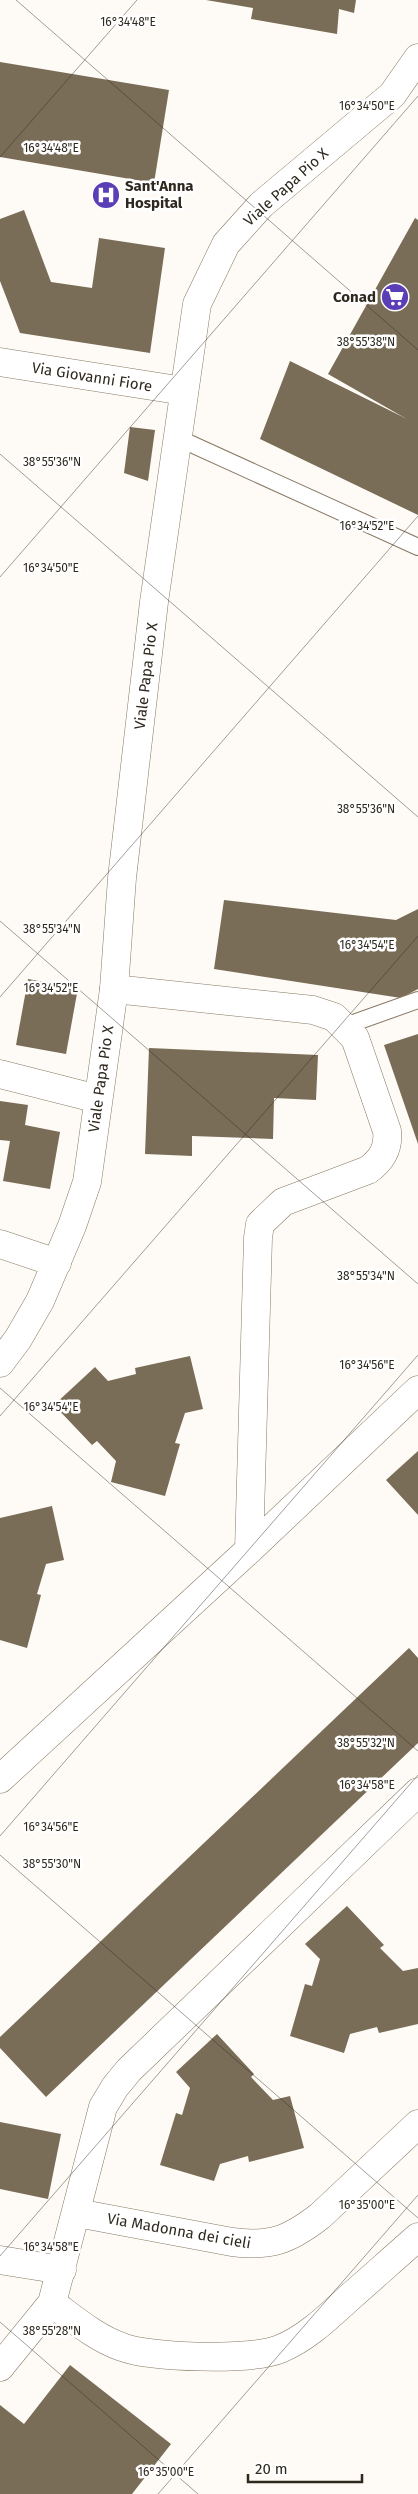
<svg xmlns="http://www.w3.org/2000/svg" width="418" height="2494" viewBox="0 0 418 2494" font-family="'Fira Sans',sans-serif">
<style>
.building{fill:#7a6d58}
.lines{fill:none;stroke-linecap:round;stroke-linejoin:round}
.service-casing{stroke:#877963;stroke-width:18}
.minor-casing{stroke:#877963;stroke-width:29}
.tertiary-casing{stroke:#877963;stroke-width:29}
.service{stroke:#fff;stroke-width:16}
.minor{stroke:#fff;stroke-width:28}
.tertiary{stroke:#fff;stroke-width:28}
.ticks{fill:none;stroke:#2e281f;stroke-width:1;stroke-opacity:0.45}
.labels{text-anchor:middle;stroke-width:5;stroke-linejoin:round;paint-order:stroke}
.poi-label{font-size:15px;font-weight:bold;fill:#2e281f;stroke:#fff;text-anchor:start}
.street-label{font-size:15px;fill:#2e281f;stroke:#fff}
.ticks-label{font-size:12px;text-anchor:middle;fill:#2e281f;stroke:#fff;stroke-width:5;stroke-linejoin:round;paint-order:stroke}
</style>
<rect width="100%" height="100%" fill="#fefbf6"/>
<g class="building">
<polygon points="206,0 356,0 354,13 339,9 337,34 251,19 253,8"/>
<polygon points="0,62 169,90 154,183 0,157"/>
<polygon points="24,210 51,282 92,288 99,238 165,248 150,353 20,333 0,281 0,219"/>
<polygon points="415,218 418,220 418,515 260,439 290,361 405,418 328,374"/>
<polygon points="130,427 155,430 148,481 124,473"/>
<polygon points="224,900 396,920 418,909 418,989 401,998 214,969"/>
<polygon points="28,979 78,988 66,1054 16,1045"/>
<polygon points="418,1034 418,1144 384,1045"/>
<polygon points="149,1048 318,1055 316,1100 274,1098 273,1139 192,1136 192,1156 145,1154"/>
<polygon points="0,1101 28,1105 25,1125 60,1132 50,1189 3,1181 10,1141 0,1140"/>
<polygon points="190,1356 203,1409 185,1413 175,1443 180,1444 165,1496 111,1482 116,1461 97,1441 92,1445 54,1405 95,1367 108,1381 136,1374 135,1368"/>
<polygon points="418,1451 418,1515 386,1480"/>
<polygon points="52,1506 64,1560 46,1564 37,1594 41,1595 27,1648 0,1640 0,1518"/>
<polygon points="409,1648 418,1658 418,1743 46,2097 0,2048 0,2037"/>
<polygon points="347,1906 384,1945 380,1948 403,1971 418,1968 418,2024 379,2033 377,2027 350,2034 344,2053 290,2036 305,1984 312,1986 320,1959 305,1944"/>
<polygon points="217,2034 254,2074 251,2077 273,2100 290,2096 304,2148 249,2162 248,2156 220,2164 214,2181 160,2165 176,2113 182,2115 190,2088 176,2072"/>
<polygon points="0,2122 61,2134 48,2199 0,2189"/>
<polygon points="70,2365 171,2444 132,2494 0,2494 0,2405 24,2424"/>
</g>
<g class="lines">
<defs>
<g id="service">
<polyline points="178,438 418,547"/>
<polyline points="345,1026 418,1000"/>
</g>
<g id="minor">
<polyline points="0,362 184,391"/>
<path d="M114,989L313,1010L334,1017L355,1038L387,1131C389,1148 382,1160 368,1170L283,1202L260,1224L258,1238L249,1550"/>
<polyline points="0,1074 98,1099"/>
<polyline points="0,1244 57,1263"/>
<polyline points="0,1779 249,1550 418,1390"/>
<path d="M77,2213L232,2242C271,2247 289,2240 320,2216L418,2124"/>
<polyline points="0,2260 62,2270"/>
<path d="M52,2303C74,2319 96,2338 122,2347C151,2358 251,2361 280,2349C307,2338 329,2316 350,2297C373,2277 395,2257 418,2237"/>
<polyline points="0,2367 52,2303 103,2107 115,2087 129,2070 418,1792"/>
</g>
<polyline id="tertiary" points="0,1363 18,1339 40,1301 72,1226 87,1182 114,989 122,878 154,602 197,304 226,244 261,205 392,95 418,58"/>
</defs>
<use href="#service" class="service-casing"/>
<use href="#minor" class="minor-casing"/>
<use href="#tertiary" class="tertiary-casing"/>
<use href="#service" class="service"/>
<use href="#minor" class="minor"/>
<use href="#tertiary" class="tertiary"/>
</g>
<path class="ticks" d="M16,0L418,350M0,157L137,0M0,454L418,817M0,577L418,96M0,921L418,1284M0,997L418,516M0,1388L418,1751M0,1416L418,936M0,1836L418,1355M0,1855L418,2218M0,2256L418,1775M0,2322L198,2494M158,2494L418,2195"/>
<defs>
<symbol id="hospital-disc" viewBox="-11 -11 22 22"><circle r="9.5" fill="#5b3db6" stroke="#fff"/><path d="M-5-5h3v3.5h4V-5h3V5h-3V1.5h-4V5h-3Z" fill="#fff"/></symbol>
<symbol id="supermarket-disc" viewBox="-11 -11 22 22"><circle r="9.5" fill="#5b3db6" stroke="#fff"/><path d="M-6-5.5h2.5l.6 2H6L4.5 2H-2.5L-4.4-4H-6ZM-1.5 3.2a1.3 1.3 0 1 0 .1 0ZM3 3.2a1.3 1.3 0 1 0 .1 0Z" fill="#fff"/></symbol>
</defs>
<g fill-rule="evenodd">
<use href="#hospital-disc" x="90" y="179" width="32" height="32"/>
<use href="#supermarket-disc" x="379" y="281" width="32" height="32"/>
</g>
<g class="labels">
<g class="poi-label">
<text x="125" y="191">Sant'Anna<tspan x="125" dy="17">Hospital</tspan></text>
<text x="376" y="302" text-anchor="end">Conad</text>
</g>
<g class="street-label">
<text transform="translate(286 187) rotate(-42)" y="5">Viale Papa Pio X</text>
<text transform="translate(92 377) rotate(9)" y="5">Via Giovanni Fiore</text>
<text transform="translate(146 676) rotate(-83)" y="5">Viale Papa Pio X</text>
<text transform="translate(101 1079) rotate(-82)" y="5">Viale Papa Pio X</text>
<text transform="translate(179 2231) rotate(10)" y="5">Via Madonna dei cieli</text>
</g>
</g>
<g class="ticks-label">
<text x="128" y="26">16°34'48"E</text>
<text x="367" y="110">16°34'50"E</text>
<text x="51" y="152">16°34'48"E</text>
<text x="366" y="346">38°55'38"N</text>
<text x="52" y="466">38°55'36"N</text>
<text x="367" y="530">16°34'52"E</text>
<text x="51" y="572">16°34'50"E</text>
<text x="366" y="813">38°55'36"N</text>
<text x="52" y="933">38°55'34"N</text>
<text x="367" y="949">16°34'54"E</text>
<text x="51" y="992">16°34'52"E</text>
<text x="366" y="1280">38°55'34"N</text>
<text x="367" y="1369">16°34'56"E</text>
<text x="51" y="1411">16°34'54"E</text>
<text x="366" y="1747">38°55'32"N</text>
<text x="367" y="1789">16°34'58"E</text>
<text x="51" y="1831">16°34'56"E</text>
<text x="52" y="1868">38°55'30"N</text>
<text x="367" y="2209">16°35'00"E</text>
<text x="51" y="2251">16°34'58"E</text>
<text x="52" y="2335">38°55'28"N</text>
<text x="166" y="2476">16°35'00"E</text>
</g>
<path d="M248 2474v8h114v-8" fill="none" stroke="#2e281f" stroke-width="2.5"/>
<text x="255" y="2474" font-size="15" fill="#2e281f" stroke="#ffffff" stroke-width="4" paint-order="stroke">20 m</text>
</svg>
